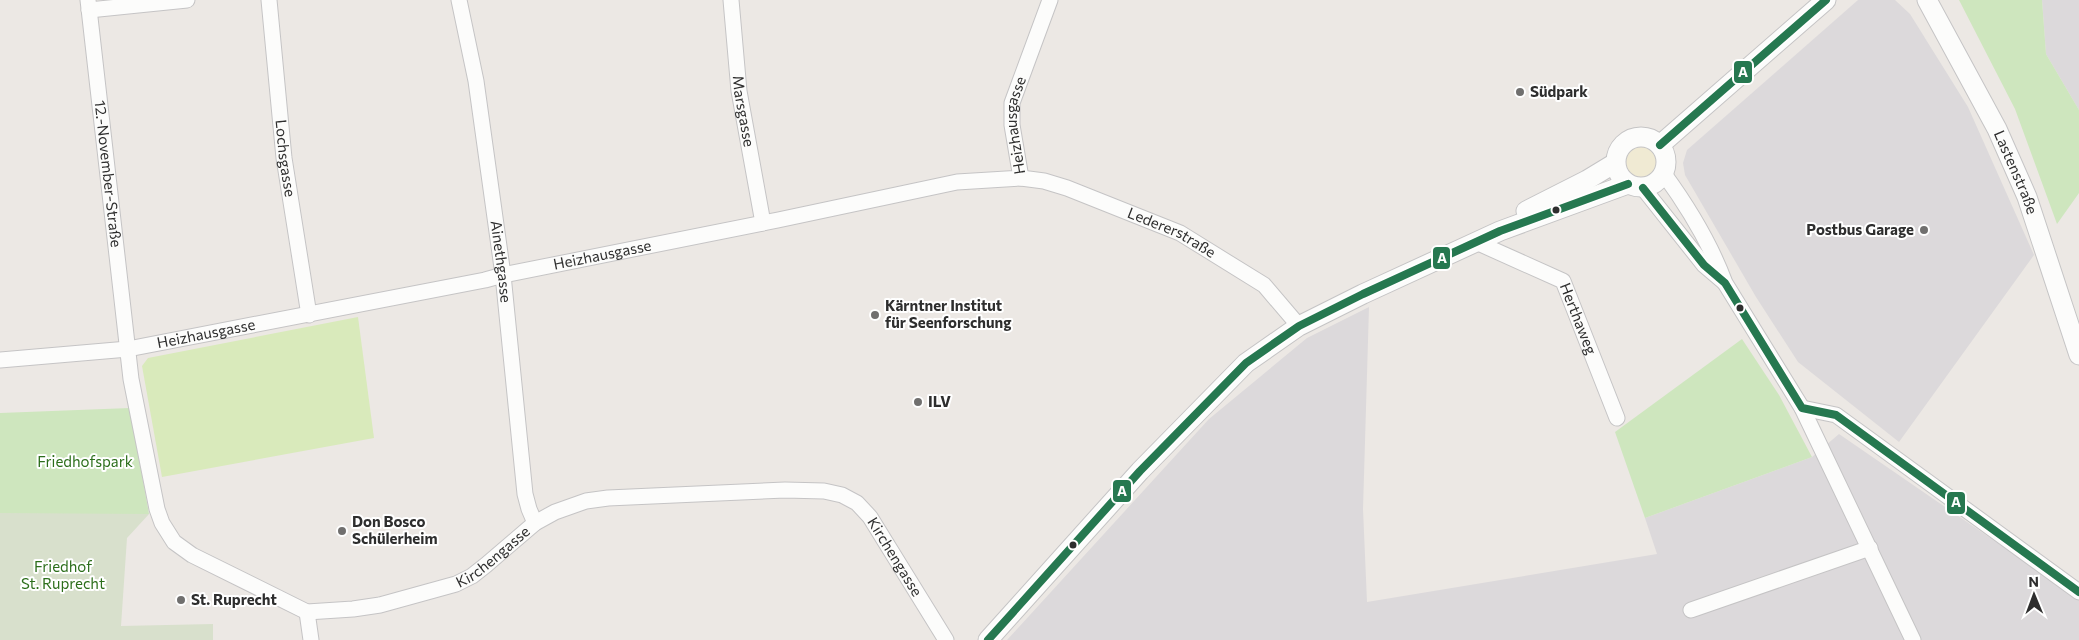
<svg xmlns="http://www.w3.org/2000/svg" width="2079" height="640" viewBox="0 0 2079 640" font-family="Commissioner,sans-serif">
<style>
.industrial{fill:#dcd9db}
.green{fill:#cee6be}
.sand{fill:#f0ead3}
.cemetery{fill:#d8e0cc}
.pitch{fill:#d9eabb}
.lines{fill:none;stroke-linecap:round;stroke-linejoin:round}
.minor-casing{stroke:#c5c4c5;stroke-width:17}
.tertiary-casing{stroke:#c5c4c5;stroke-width:21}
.minor{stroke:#fcfcfb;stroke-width:15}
.tertiary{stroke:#fcfcfb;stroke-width:19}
.bus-1-casing{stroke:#fff;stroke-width:11}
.bus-1{stroke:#267850;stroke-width:8}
.poi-dot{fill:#706f6e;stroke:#fff;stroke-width:2}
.bus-dot{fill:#2e2e2e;stroke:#fff;stroke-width:2}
.labels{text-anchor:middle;stroke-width:4;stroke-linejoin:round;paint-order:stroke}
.poi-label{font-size:15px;font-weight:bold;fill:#2e2e2e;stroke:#fff;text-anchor:start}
.street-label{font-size:15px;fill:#2e2e2e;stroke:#fff}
.park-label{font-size:15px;fill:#2c6e1b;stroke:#fff}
.line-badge{stroke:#fff;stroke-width:2}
.badge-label{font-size:14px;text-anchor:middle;font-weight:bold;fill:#fff}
</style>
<rect width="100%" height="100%" fill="#ece8e4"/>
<g class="industrial">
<polygon points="1858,0 1895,0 1910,14 1968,107 2034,255 1899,442 1798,362 1756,297 1685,175 1683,163 1687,150"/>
<polygon points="2042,0 2079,0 2079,110 2046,54"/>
<polygon points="1369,307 1363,509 1367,602 1657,554 1645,518 1812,457 1839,434 2079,599 2079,640 1007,640 1209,419 1307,338"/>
</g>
<g class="green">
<polygon points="1959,0 2042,0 2046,54 2079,110 2079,193 2057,224 2015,109"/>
<polygon points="1742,339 1779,395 1812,457 1645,518 1615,432"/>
<polygon points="130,408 149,514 0,515 0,413"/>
</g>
<circle class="sand" cx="1641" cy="163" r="16"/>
<polygon class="cemetery" points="0,513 149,514 127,538 121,626 213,624 213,640 0,640"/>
<polygon class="pitch" points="358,317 374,438 162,477 142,366 148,358"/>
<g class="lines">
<defs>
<g id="minor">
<path id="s1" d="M88,0L131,379L157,509L162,523L174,542L192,555L307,612L353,609L380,605L456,584L472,576L486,565L535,523L555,512L586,501L608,498L785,490L824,491L842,495L857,503L870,517L946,640"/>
<path id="s2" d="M269,0L284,158L309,315"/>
<path id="s3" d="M459,0L476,81L503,275L525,494L529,509L535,523"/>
<path id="s4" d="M731,0L739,91L763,223"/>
<polyline points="89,10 187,0"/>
<path d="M1664,174C1688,207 1711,245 1725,283L1802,408L1913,640"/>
<path id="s5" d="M1021,178L1044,181L1067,188L1180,233L1264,285L1299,326"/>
<polyline points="1643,188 1704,265 1724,282"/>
<path id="s6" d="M1476,242L1563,281L1617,418"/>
<path id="s7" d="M0,360L128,349L485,280L503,275L778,220L957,182L1021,178L1012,125V103L1050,0"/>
<polyline points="1802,408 1836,415 2079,592"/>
<polyline points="1691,610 1870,548"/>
<polyline points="307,612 311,640"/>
</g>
<g id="tertiary">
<path id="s8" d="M1927,0L1997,129L2027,197L2079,355"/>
<circle cx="1641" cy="162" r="25"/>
<polyline points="1660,145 1826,0"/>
<polyline points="1526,211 1587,180 1615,163"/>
<polyline points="988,640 1140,471 1246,363 1299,326 1363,294 1500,231 1628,184"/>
</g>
</defs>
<use href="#minor" class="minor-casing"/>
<use href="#tertiary" class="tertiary-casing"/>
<use href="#minor" class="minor"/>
<use href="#tertiary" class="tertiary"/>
<defs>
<g id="bus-1">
<polyline points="1660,145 1826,0"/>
<polyline points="1643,188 1704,265 1725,283 1802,408 1836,415 2079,592"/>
<polyline points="988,640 1140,471 1246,363 1299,326 1363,294 1500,231 1628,184"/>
</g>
</defs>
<use href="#bus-1" class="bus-1-casing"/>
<use href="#bus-1" class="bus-1"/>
</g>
<g class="poi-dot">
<circle cx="1520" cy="92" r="5"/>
<circle cx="1924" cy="230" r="5"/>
<circle cx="875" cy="315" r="5"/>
<circle cx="918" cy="402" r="5"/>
<circle cx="342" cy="531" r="5"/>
<circle cx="181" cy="600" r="5"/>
</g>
<g class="bus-dot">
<circle cx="1556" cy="210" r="4.5"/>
<circle cx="1740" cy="308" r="4.5"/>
<circle cx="1073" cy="545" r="4.5"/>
</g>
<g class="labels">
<g class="poi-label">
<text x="1530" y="97">Südpark</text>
<text x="1914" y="235" text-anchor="end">Postbus Garage</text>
<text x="885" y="311">Kärntner Institut<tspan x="885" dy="17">für Seenforschung</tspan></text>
<text x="928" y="407">ILV</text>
<text x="352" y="527">Don Bosco<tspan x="352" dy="17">Schülerheim</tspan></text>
<text x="191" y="605">St. Ruprecht</text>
</g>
<g class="street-label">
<text dy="5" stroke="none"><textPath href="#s4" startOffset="112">Marsgasse</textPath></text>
<text dy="5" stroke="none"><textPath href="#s7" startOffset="1092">Heizhausgasse</textPath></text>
<text dy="5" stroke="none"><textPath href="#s2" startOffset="159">Lochsgasse</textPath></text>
<text dy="5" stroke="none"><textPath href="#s8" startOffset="194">Lastenstraße</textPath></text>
<text dy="5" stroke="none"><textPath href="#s1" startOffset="175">12.-November-Straße</textPath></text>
<text dy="5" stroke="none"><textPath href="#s5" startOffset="161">Ledererstraße</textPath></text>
<text dy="5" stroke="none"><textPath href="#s7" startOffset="612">Heizhausgasse</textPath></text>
<text dy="5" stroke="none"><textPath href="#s3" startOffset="265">Ainethgasse</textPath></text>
<text dy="5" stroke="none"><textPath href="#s6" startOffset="136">Herthaweg</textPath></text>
<text dy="5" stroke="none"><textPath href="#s7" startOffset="208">Heizhausgasse</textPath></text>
<text dy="5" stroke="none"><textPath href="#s1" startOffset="900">Kirchengasse</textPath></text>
<text dy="5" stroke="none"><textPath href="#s1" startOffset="1350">Kirchengasse</textPath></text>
</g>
<g class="park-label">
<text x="85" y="467">Friedhofspark</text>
<text x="63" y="572">Friedhof<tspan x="63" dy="17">St. Ruprecht</tspan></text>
</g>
</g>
<g class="line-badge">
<rect x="1733" y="60" width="20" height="24" rx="5" fill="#267850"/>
<rect x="1432" y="246" width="19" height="24" rx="5" fill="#267850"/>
<rect x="1112" y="479" width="20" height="24" rx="5" fill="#267850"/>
<rect x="1946" y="491" width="20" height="24" rx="5" fill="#267850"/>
</g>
<g class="badge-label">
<text x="1743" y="77">A</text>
<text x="1442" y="263">A</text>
<text x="1122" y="496">A</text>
<text x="1956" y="507">A</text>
</g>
<g transform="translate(2034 595) rotate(359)" stroke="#ffffff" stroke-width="4" paint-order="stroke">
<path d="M0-4L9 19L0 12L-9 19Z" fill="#2e2e2e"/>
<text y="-8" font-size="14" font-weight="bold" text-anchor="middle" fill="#2e2e2e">N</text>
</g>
</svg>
